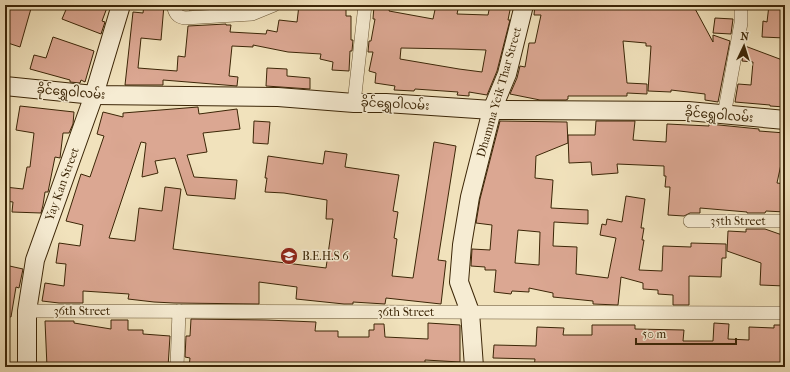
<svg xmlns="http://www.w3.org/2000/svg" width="790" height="372" viewBox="0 0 790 372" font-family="'IM FELL French Canon','Noto Sans Myanmar',serif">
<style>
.building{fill:#dba792;stroke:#3c2607;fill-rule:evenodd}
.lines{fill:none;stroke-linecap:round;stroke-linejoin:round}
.street-casing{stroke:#695534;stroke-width:14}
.secondary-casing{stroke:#3c2607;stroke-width:20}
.street{stroke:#f6ecd3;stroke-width:13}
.secondary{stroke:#f6ecd3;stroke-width:18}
.labels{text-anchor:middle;stroke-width:3;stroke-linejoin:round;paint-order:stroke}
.street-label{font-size:12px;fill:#3c2607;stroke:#f6ecd3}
.poi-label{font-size:12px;fill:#3c2607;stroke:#f6ecd3;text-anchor:start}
</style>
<rect width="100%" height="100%" fill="#f1e2bc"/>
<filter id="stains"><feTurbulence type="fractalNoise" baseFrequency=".005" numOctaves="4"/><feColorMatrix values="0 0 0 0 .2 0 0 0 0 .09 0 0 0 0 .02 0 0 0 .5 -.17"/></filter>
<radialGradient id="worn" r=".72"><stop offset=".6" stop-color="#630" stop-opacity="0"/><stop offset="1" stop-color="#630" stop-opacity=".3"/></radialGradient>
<g class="building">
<polygon points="5,5 32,5 20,47 5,42"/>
<polygon points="68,5 108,5 102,21 105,22 101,34 62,19"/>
<polygon points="144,5 164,5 161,40 141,38 138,68 177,71 178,56 185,57 188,26 226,24 226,25 231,25 230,32 266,34 267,30 277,32 279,20 297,22 299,5 346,5 346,16 351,16 351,40 353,40 352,51 350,51 349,71 332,70 333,62 320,59 321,54 288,52 253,45 253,47 232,46 229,76 238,77 237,86 163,80 163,85 125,85 133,12 143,13"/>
<polygon points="190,5 223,5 223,8 189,10"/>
<path d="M436,5H459L457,14L488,15L490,5H511L508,20H510L497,71L487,95L469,92V96L457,95L458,92L415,89L414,91L394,90L395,86L375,83L376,73L369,71L373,52H368L369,41H371L375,19H373L374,6L390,7L389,11L433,19ZM401,48L456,49L486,50L482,72L459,69L400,59Z"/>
<polygon points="535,5 693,5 713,42 713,35 730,41 718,102 705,100 705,94 671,90 671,92 648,91 651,46 646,46 646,43 623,41 627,83 647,84 647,94 627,93 627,96 568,96 568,99 566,100 540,100 510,94 517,78 520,66 525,67 529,43 535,43 541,15 534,15"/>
<polygon points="769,5 785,5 785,38 762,37 763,21 767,22"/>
<polygon points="715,18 733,19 731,34 713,33"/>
<polygon points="53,37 94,51 85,82 81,80 80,83 70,82 70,80 30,69 34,55 46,58"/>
<polygon points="745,46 785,61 785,107 770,106 770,105 735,102 738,84 751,85 753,62 742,61"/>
<polygon points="267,68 287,69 287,76 310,78 310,89 266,86"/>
<polygon points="20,106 74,112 73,124 69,133 63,133 60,158 55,157 48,192 45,192 43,205 41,213 12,212 13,202 5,201 5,187 23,189 27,167 30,167 34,133 16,130"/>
<polygon points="198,107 199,114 237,109 240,129 203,133 207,152 187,155 194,177 237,180 235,199 187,195 175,158 155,161 158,173 142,177 146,143 141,142 109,238 135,241 139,208 162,211 165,187 181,189 173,249 326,268 333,219 326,219 327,200 284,193 265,192 267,178 265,178 268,156 323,164 325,151 347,154 345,167 399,175 393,211 398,212 394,238 397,239 392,276 413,278 434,142 456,146 438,260 446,261 441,304 386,298 385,304 353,302 353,304 344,304 296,299 297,287 259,282 259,304 174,303 154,302 128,299 129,294 83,291 83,303 59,303 42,301 45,283 64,286 66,264 56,263 59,243 80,246 83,225 66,221 81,174 90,177 104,136 97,134 103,112 123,117 123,113"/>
<polygon points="254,121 270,122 268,144 253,143"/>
<path d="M500,121L567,122L568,143L536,156L535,178L553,180L551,208L588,210V224L554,222L553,246L577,247L576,274L608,278L616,238L600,235L602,224L606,225L607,219L622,222L626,196L645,199L641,228H644L642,240H644L639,270L662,271L663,246L691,247V243L726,244V258H722L721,277L689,276V305H673V295L658,294V290L643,289V283L621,277L618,305L593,304V301L553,297V293L529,288V292L512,291L511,294L494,292L496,270H485V267L471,266L472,249L490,250L492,225L476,223L480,199ZM518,230L540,232L539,265L515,263Z"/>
<polygon points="596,121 635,121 633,140 666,142 667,124 709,126 709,124 759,129 759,131 785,133 784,150 777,183 785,184 785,212 766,211 765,213 747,213 747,212 700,208 700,213 690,213 684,216 668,215 670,187 665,187 666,176 664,176 664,166 617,164 618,173 592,175 591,162 569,163 568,135 595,135"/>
<polygon points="746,229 765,229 785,236 785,286 760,285 761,263 727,251 728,231 746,232"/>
<polygon points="5,265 23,269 19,288 16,287 11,317 5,316"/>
<polygon points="191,319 266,320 316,322 315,331 338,331 338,337 369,337 369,330 374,330 374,324 384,324 385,337 428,339 428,323 460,325 460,362 425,360 425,367 189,367 190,358 185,357 186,336 190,336"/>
<polygon points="111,320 128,320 128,330 143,330 143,334 170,336 168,367 68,366 68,367 47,367 45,321 74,321 74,323 111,329"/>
<polygon points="714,323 729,324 728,339 749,340 749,327 774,328 774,325 785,325 785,367 534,367 535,359 493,358 494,345 536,346 537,327 564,328 563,335 592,335 592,325 635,325 635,329 684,330 683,341 713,341"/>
</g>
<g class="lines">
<defs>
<g id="street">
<path d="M173,5C175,13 177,17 185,18L252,14L274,5"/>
<polyline points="354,103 365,5"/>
<polyline points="724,115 741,23 741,5"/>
<polyline points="690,221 785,221"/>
<polyline points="27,311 785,313"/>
<polyline points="177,367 179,311"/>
</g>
<g id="secondary">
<polyline points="5,86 94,95 278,97 354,103 386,103 492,110 688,111 785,120"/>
<polyline points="27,367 27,311 35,260 94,95 121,5"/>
<polyline points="474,367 470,312 459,282 462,245 470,197 492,110 507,74 524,5"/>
</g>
</defs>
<use href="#street" class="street-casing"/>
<use href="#secondary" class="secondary-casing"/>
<use href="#street" class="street"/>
<use href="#secondary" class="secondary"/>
</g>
<defs>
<symbol id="school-disc" viewBox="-11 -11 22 22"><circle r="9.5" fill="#8f2418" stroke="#f6ecd3"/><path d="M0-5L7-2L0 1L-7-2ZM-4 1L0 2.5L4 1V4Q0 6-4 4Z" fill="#fff"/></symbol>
</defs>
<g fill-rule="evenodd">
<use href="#school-disc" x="279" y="246" width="20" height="20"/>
</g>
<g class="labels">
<g class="street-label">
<text transform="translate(71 92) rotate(5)" y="4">ခိုင်ရွှေဝါလမ်း</text>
<text transform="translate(499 92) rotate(-74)" y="4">Dhamma Yeik Thar Street</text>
<text transform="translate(395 104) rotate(3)" y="4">ခိုင်ရွှေဝါလမ်း</text>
<text transform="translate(719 115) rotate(5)" y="4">ခိုင်ရွှေဝါလမ်း</text>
<text transform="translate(62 184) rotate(-70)" y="4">Yay Kan Street</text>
<text x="738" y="225">35th Street</text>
<text x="82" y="315">36th Street</text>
<text x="406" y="316">36th Street</text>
</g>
<g class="poi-label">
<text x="302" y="260">B.E.H.S 6</text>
</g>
</g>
<rect width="790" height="372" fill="none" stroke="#f1e2bc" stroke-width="20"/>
<rect x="6" y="6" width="778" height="360" fill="none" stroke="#3c2607" stroke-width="2"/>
<rect x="10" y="10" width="770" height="352" fill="none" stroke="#3c2607"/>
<g transform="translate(744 46) rotate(4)" stroke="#f6ecd3" stroke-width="3" paint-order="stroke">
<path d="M0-3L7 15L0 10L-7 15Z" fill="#3c2607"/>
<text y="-6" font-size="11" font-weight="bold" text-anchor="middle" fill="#3c2607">N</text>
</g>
<path d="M636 338v6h100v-6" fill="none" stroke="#3c2607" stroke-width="2"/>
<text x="642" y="338" font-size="12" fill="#3c2607" stroke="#f6ecd3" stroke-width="3" paint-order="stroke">50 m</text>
<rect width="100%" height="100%" filter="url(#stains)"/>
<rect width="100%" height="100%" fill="url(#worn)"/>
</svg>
